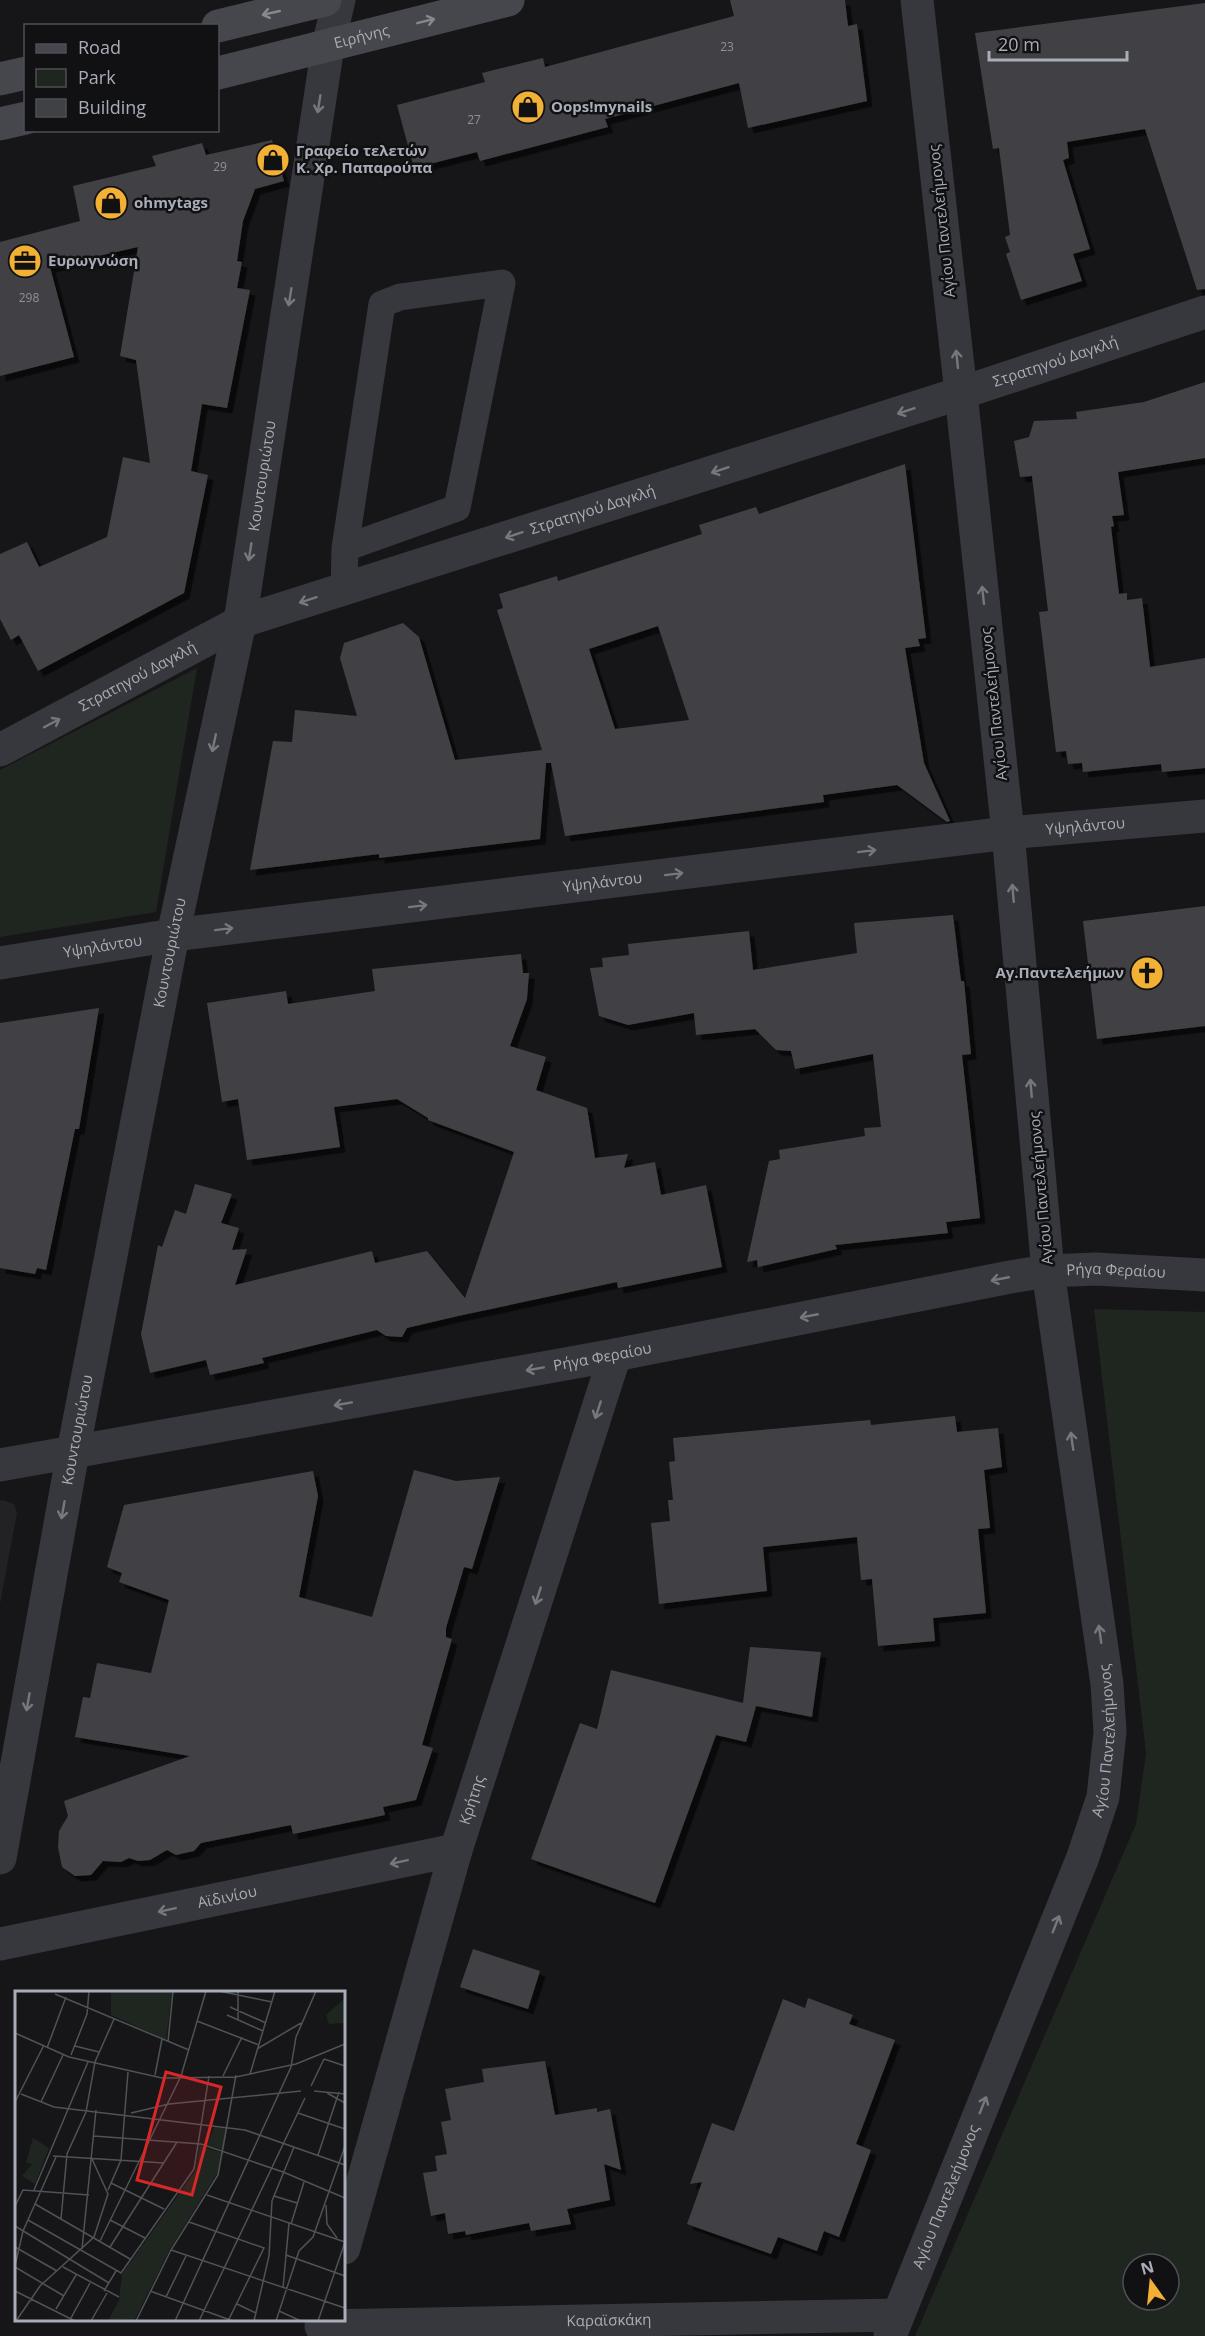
<svg xmlns="http://www.w3.org/2000/svg" width="1205" height="2336" viewBox="0 0 1205 2336" font-family="'Open Sans',sans-serif">
<style>
.built{fill:#222225}
.green{fill:#1e261f;fill-rule:evenodd}
.building{fill:#404145;fill-rule:evenodd;filter:url(#shadow)}
.lines{fill:none;stroke-linecap:round;stroke-linejoin:round}
.service{stroke:#37383d;stroke-width:27}
.minor{stroke:#37383d;stroke-width:33}
.secondary{stroke:#45474d;stroke-width:33}
.oneway{stroke:#858993}
.oneway2{stroke:#757881}
.labels{text-anchor:middle;stroke-width:5;stroke-linejoin:round;paint-order:stroke}
.number-label{font-size:12px;fill:#8e929b}
.street-label{font-size:15px;fill:#a8adb8;stroke:#111113}
.poi-label{font-size:15px;font-weight:bold;fill:#a8adb8;stroke:#111113;text-anchor:start}
.inset-road{fill:none;stroke:#505258;stroke-width:1.5}
.view{fill:#d62828;fill-opacity:0.15;stroke:#d62828;stroke-width:3}
.inset-edge{fill:none;stroke:#a8adb8;stroke-width:3}
</style>
<defs>
<filter id="shadow"><feDropShadow dx="5.5" dy="5.5" stdDeviation="0" flood-color="#0009"/></filter>
</defs>
<rect width="100%" height="100%" fill="#161618"/>
<polygon class="built" points="3,1500 14,1504 17,1513 0,1604 0,1501"/>
<g class="green">
<polygon points="197,668 156,912 0,937 0,770"/>
<path d="M1094,1309L1205,1312V2336H915L1136,1824L1146,1753ZM1133,2264H1169V2300H1133Z"/>
</g>
<g class="building">
<polygon points="730,0 845,0 848,26 857,24 867,101 748,128 739,83 605,119 608,127 480,161 477,152 414,168 397,105 485,82 482,73 543,58 545,67 734,16"/>
<polygon points="1205,3 1205,289 1197,290 1145,129 1067,142 1069,158 1063,160 1090,249 1073,254 1082,281 1021,300 1006,254 1010,252 1005,237 1010,235 999,148 993,149 975,33"/>
<polygon points="272,140 284,181 255,189 243,221 237,261 242,262 237,288 250,290 227,408 202,404 191,471 208,475 184,593 38,671 19,635 11,640 0,619 0,554 27,542 39,567 107,537 123,457 150,463 136,360 120,356 138,247 50,267 74,357 0,376 0,242 80,221 73,186 156,166 152,156 202,143 206,155"/>
<polygon points="1205,382 1205,458 1118,472 1124,515 1112,516 1114,526 1111,527 1119,594 1127,593 1127,600 1142,598 1150,667 1205,658 1205,768 1162,772 1161,764 1083,772 1082,763 1068,764 1066,751 1056,752 1039,612 1048,611 1032,476 1020,477 1014,441 1029,437 1034,421 1077,419 1076,412 1144,402"/>
<path d="M905,464L926,638L918,639L920,646L905,648L924,763L950,821L947,822L897,785L823,795L824,802L565,836L551,763H546L540,839L379,858V854L250,870L273,741L292,742L295,710L357,716L340,658L344,643L403,623L419,637L455,760L542,750L497,610L503,608L499,594L557,576L558,581L702,534L699,525L756,507L759,514ZM658,626L689,720L615,729L589,649Z"/>
<polygon points="1205,906 1205,1026 1097,1039 1083,921"/>
<polygon points="953,915 961,981 964,981 971,1054 962,1055 980,1218 946,1222 948,1233 835,1245 837,1249 758,1267 757,1260 747,1262 769,1161 780,1159 779,1150 865,1136 864,1128 881,1127 873,1054 795,1069 791,1051 776,1050 755,1029 696,1035 694,1013 628,1025 599,1016 590,968 603,967 602,958 629,955 628,944 749,931 753,970 857,953 854,923"/>
<polygon points="521,954 523,973 529,973 527,999 510,1046 546,1057 536,1090 587,1108 595,1158 628,1154 624,1168 655,1162 661,1195 706,1185 722,1267 618,1288 617,1282 458,1316 407,1328 402,1337 386,1336 377,1330 262,1358 264,1363 210,1375 206,1360 150,1373 141,1334 158,1245 162,1247 175,1210 186,1214 195,1184 232,1194 221,1223 239,1228 232,1250 247,1249 235,1285 372,1251 375,1263 427,1251 465,1298 514,1152 428,1120 428,1118 397,1099 334,1107 340,1147 247,1160 238,1099 222,1102 207,1003 286,991 288,1004 375,991 372,969"/>
<polygon points="99,1008 79,1129 75,1129 46,1270 37,1268 35,1274 0,1268 0,1023"/>
<polygon points="955,1416 957,1432 998,1428 1002,1467 984,1470 990,1528 978,1529 986,1613 933,1618 935,1641 878,1646 872,1579 861,1580 857,1537 763,1547 767,1591 659,1604 651,1523 670,1521 668,1500 673,1500 669,1462 675,1461 673,1438 870,1420 871,1425"/>
<polygon points="414,1470 456,1481 500,1477 472,1569 464,1567 446,1628 446,1637 452,1639 422,1745 433,1748 416,1800 383,1807 385,1815 293,1834 291,1825 201,1843 194,1851 176,1855 167,1850 150,1860 138,1861 129,1858 121,1862 103,1861 91,1875 75,1876 62,1867 58,1847 59,1831 68,1816 64,1801 190,1756 75,1737 83,1697 90,1698 97,1663 151,1673 169,1600 119,1582 122,1573 107,1567 124,1505 313,1471 318,1496 299,1597 372,1617"/>
<polygon points="750,1647 821,1652 812,1717 756,1706 746,1742 716,1735 655,1903 531,1859 580,1723 597,1729 611,1670 743,1703"/>
<polygon points="473,1949 540,1971 528,2009 460,1987"/>
<polygon points="808,1998 853,2015 849,2024 895,2040 856,2144 871,2150 839,2237 824,2231 817,2251 778,2237 771,2254 687,2224 702,2182 690,2184 712,2123 734,2131 783,1999 805,2008"/>
<polygon points="545,2061 555,2115 597,2108 597,2112 610,2109 621,2170 604,2164 610,2200 567,2209 571,2224 531,2231 529,2223 466,2235 465,2231 448,2234 445,2213 431,2216 423,2173 437,2171 435,2156 447,2154 441,2122 451,2120 445,2089 484,2082 482,2069"/>
</g>
<g class="lines">
<polyline class="service" points="344,589 345,548 457,508 502,283 400,297 382,304 345,548"/>
<g class="minor">
<path id="s1" d="M0,750L240,622L961,393L1205,312"/>
<path id="s2" d="M0,963L173,935L1008,833L1205,816"/>
<path id="s3" d="M0,1465L615,1355L1010,1277L1048,1271L1096,1269L1205,1275"/>
<path id="s4" d="M0,1858L73,1452L173,935L240,622L328,46L339,0"/>
<path id="s5" d="M0,1944L456,1850"/>
<path id="s6" d="M344,2248L456,1850L615,1355"/>
<path id="s7" d="M321,2326L898,2315"/>
<path id="s8" d="M890,2336L1083,1857L1103,1797L1110,1732L1107,1684L1048,1271L1008,833L961,393L917,0"/>
</g>
<g class="secondary">
<polyline points="218,26 325,0"/>
<path id="s9" d="M218,73L508,0"/>
<polyline points="0,79 26,73"/>
<polyline points="0,124 26,118"/>
</g>
</g>
<defs><path id="oneway-shaft" d="M-6 0H5M1.5-3L5.5 0L1.5 3" fill="none" stroke-width="1.6" stroke-linecap="round" stroke-linejoin="round" transform="scale(1.5)"/></defs>
<g class="oneway">
<use href="#oneway-shaft" transform="translate(271 13) rotate(167)"/>
<use href="#oneway-shaft" transform="translate(426 21) rotate(-14)"/>
</g>
<g class="oneway2">
<use href="#oneway-shaft" transform="translate(319 104) rotate(99)"/>
<use href="#oneway-shaft" transform="translate(290 297) rotate(99)"/>
<use href="#oneway-shaft" transform="translate(957 359) rotate(-96)"/>
<use href="#oneway-shaft" transform="translate(906 411) rotate(162)"/>
<use href="#oneway-shaft" transform="translate(720 470) rotate(162)"/>
<use href="#oneway-shaft" transform="translate(514 535) rotate(162)"/>
<use href="#oneway-shaft" transform="translate(250 552) rotate(99)"/>
<use href="#oneway-shaft" transform="translate(983 595) rotate(-96)"/>
<use href="#oneway-shaft" transform="translate(308 600) rotate(162)"/>
<use href="#oneway-shaft" transform="translate(52 723) rotate(-28)"/>
<use href="#oneway-shaft" transform="translate(214 743) rotate(102)"/>
<use href="#oneway-shaft" transform="translate(867 851) rotate(-7)"/>
<use href="#oneway-shaft" transform="translate(674 874) rotate(-7)"/>
<use href="#oneway-shaft" transform="translate(1013 893) rotate(-95)"/>
<use href="#oneway-shaft" transform="translate(418 906) rotate(-7)"/>
<use href="#oneway-shaft" transform="translate(224 929) rotate(-7)"/>
<use href="#oneway-shaft" transform="translate(1031 1088) rotate(-95)"/>
<use href="#oneway-shaft" transform="translate(1000 1279) rotate(169)"/>
<use href="#oneway-shaft" transform="translate(809 1316) rotate(169)"/>
<use href="#oneway-shaft" transform="translate(535 1369) rotate(170)"/>
<use href="#oneway-shaft" transform="translate(343 1404) rotate(170)"/>
<use href="#oneway-shaft" transform="translate(598 1410) rotate(108)"/>
<use href="#oneway-shaft" transform="translate(1072 1441) rotate(-98)"/>
<use href="#oneway-shaft" transform="translate(63 1510) rotate(100)"/>
<use href="#oneway-shaft" transform="translate(538 1596) rotate(108)"/>
<use href="#oneway-shaft" transform="translate(1100 1634) rotate(-98)"/>
<use href="#oneway-shaft" transform="translate(28 1702) rotate(100)"/>
<use href="#oneway-shaft" transform="translate(399 1862) rotate(168)"/>
<use href="#oneway-shaft" transform="translate(167 1910) rotate(168)"/>
<use href="#oneway-shaft" transform="translate(1056 1924) rotate(-68)"/>
<use href="#oneway-shaft" transform="translate(983 2105) rotate(-68)"/>
</g>
<defs>
<symbol id="shop-disc" viewBox="-11 -11 22 22"><circle r="9.5" fill="#f2b134" stroke="#111113"/><path d="M-5-2.5h2.3a2.7 3.5 0 0 1 5.4 0H5L5.5 6h-11ZM-1.5-2.5h3a1.5 2.3 0 0 0-3 0Z" fill="#111"/></symbol>
<symbol id="office-disc" viewBox="-11 -11 22 22"><circle r="9.5" fill="#f2b134" stroke="#111113"/><path d="M-6-3h4V-5.5h4V-3h4V5H-6ZM-1-4.5V-3h2v-1.5ZM-6 0V1H6V0Z" fill="#111"/></symbol>
<symbol id="church-disc" viewBox="-11 -11 22 22"><circle r="9.5" fill="#f2b134" stroke="#111113"/><path d="M-1.2-6h2.4v3.5h3.3v2.4h-3.3V6h-2.4V-.1h-3.3v-2.4h3.3Z" fill="#111"/></symbol>
</defs>
<g fill-rule="evenodd">
<use href="#shop-disc" x="509" y="88" width="38" height="38"/>
<use href="#shop-disc" x="254" y="141" width="38" height="38"/>
<use href="#shop-disc" x="92" y="184" width="38" height="38"/>
<use href="#office-disc" x="6" y="242" width="38" height="38"/>
<use href="#church-disc" x="1128" y="954" width="38" height="38"/>
</g>
<g class="labels">
<g class="number-label">
<text x="727" y="51">23</text>
<text x="474" y="124">27</text>
<text x="220" y="171">29</text>
<text x="29" y="302">298</text>
</g>
<g class="street-label">
<text dy="5" stroke="none"><textPath href="#s9" startOffset="148">Ειρήνης</textPath></text>
<text transform="translate(942 221) rotate(-96)" y="5">Αγίου Παντελεήμονος</text>
<text dy="5" stroke="none"><textPath href="#s1" startOffset="1128">Στρατηγού Δαγκλή</textPath></text>
<text dy="5" stroke="none"><textPath href="#s4" startOffset="1407">Κουντουριώτου</textPath></text>
<text dy="5" stroke="none"><textPath href="#s1" startOffset="642">Στρατηγού Δαγκλή</textPath></text>
<text dy="5" stroke="none"><textPath href="#s1" startOffset="156">Στρατηγού Δαγκλή</textPath></text>
<text transform="translate(994 704) rotate(-96)" y="5">Αγίου Παντελεήμονος</text>
<text dy="5" stroke="none"><textPath href="#s2" startOffset="1094">Υψηλάντου</textPath></text>
<text dy="5" stroke="none"><textPath href="#s2" startOffset="608">Υψηλάντου</textPath></text>
<text dy="5" stroke="none"><textPath href="#s2" startOffset="104">Υψηλάντου</textPath></text>
<text dy="5" stroke="none"><textPath href="#s4" startOffset="921">Κουντουριώτου</textPath></text>
<text transform="translate(1041 1188) rotate(-95)" y="5">Αγίου Παντελεήμονος</text>
<text dy="5" stroke="none"><textPath href="#s3" startOffset="1134">Ρήγα Φεραίου</textPath></text>
<text dy="5" stroke="none"><textPath href="#s3" startOffset="612">Ρήγα Φεραίου</textPath></text>
<text dy="5" stroke="none"><textPath href="#s4" startOffset="435">Κουντουριώτου</textPath></text>
<text dy="5" stroke="none"><textPath href="#s8" startOffset="636">Αγίου Παντελεήμονος</textPath></text>
<text dy="5" stroke="none"><textPath href="#s6" startOffset="466">Κρήτης</textPath></text>
<text dy="5" stroke="none"><textPath href="#s5" startOffset="232">Αϊδινίου</textPath></text>
<text dy="5" stroke="none"><textPath href="#s8" startOffset="150">Αγίου Παντελεήμονος</textPath></text>
<text dy="5" stroke="none"><textPath href="#s7" startOffset="288">Καραϊσκάκη</textPath></text>
</g>
<g class="poi-label">
<text x="551" y="112">Oops!mynails</text>
<text x="296" y="156">Γραφείο τελετών<tspan x="296" dy="17">Κ. Χρ. Παπαρούπα</tspan></text>
<text x="134" y="208">ohmytags</text>
<text x="48" y="266">Ευρωγνώση</text>
<text x="1124" y="978" text-anchor="end">Αγ.Παντελεήμων</text>
</g>
</g>
<g transform="translate(15 1991)">
<rect width="330" height="330" fill="#161618"/>
<path d="M96,0H157L151,49L96,24ZM330,7V32L314,33L311,24ZM199,136L212,138L209,159L192,154ZM18,147L34,157L20,193L7,185L17,173L11,172ZM185,155L208,162L203,181L155,258L119,330H93L104,309L107,283L181,179Z" fill="#1e261f"/>
<path class="inset-road" d="M204,0L257,11M40,3L174,59M215,16L251,32M212,24L248,40M223,29V0M182,30L244,54M0,42L54,66L147,87L221,86L281,73L330,53M153,51L158,0M60,55L84,61M32,57L51,6M242,58L286,32M56,64L72,23L74,0M309,68L330,75M235,83L260,0M140,84L147,48M208,85L227,46M296,95L309,68M299,100L330,103M312,102L330,112M6,103L39,116L230,139L330,174M0,111L29,54M26,111L48,64M116,122L154,113L286,100M283,122L330,138M79,145L186,153L268,181L330,207M303,164L324,101M38,165L149,172M96,192L149,218M137,192L163,199M19,199L73,71M93,199L106,169L113,81M192,204L330,251M259,205L282,212M20,213L115,268M311,214L312,233L322,247M0,215L8,199L74,204M46,228L52,163L71,121L80,71L99,28M13,229L106,282L179,178L194,85M95,229L130,247M174,231L249,257L213,330M276,233L289,191M0,235L94,292M85,250L166,85L191,0M0,256L42,280M95,256L162,151M67,258L81,119M156,259L330,317M271,264L330,285M0,275L8,240L41,166M0,276L49,305M48,276L104,306M268,297L274,232M0,300L60,330M89,300L101,280M135,300L218,330M151,306L171,265M222,313L241,322M41,318L61,284M264,320L286,330M56,327L75,292M1,330L25,295L79,246L93,203L77,168M76,330L92,302M121,330L156,259L203,184L221,84M160,330L276,76L281,46L301,0M184,330L290,107M239,330L254,265L257,210L279,156M261,330L284,260L298,246L330,155M303,330L330,251"/>
<path class="view" d="M151,81L206,96L177,204L122,189Z"/>
<rect width="330" height="330" class="inset-edge"/>
</g>
<rect x="24" y="24" width="195" height="108" fill="#111113" stroke="#4d4f55" stroke-width="1.5"/>
<rect x="36" y="44" width="30" height="9" fill="#45474d" stroke="#4d4f55" stroke-width="1.5"/>
<text x="78" y="54" font-size="18" fill="#a8adb8">Road</text>
<rect x="36" y="69" width="30" height="18" fill="#1e261f" stroke="#4d4f55" stroke-width="1.5"/>
<text x="78" y="84" font-size="18" fill="#a8adb8">Park</text>
<rect x="36" y="99" width="30" height="18" fill="#404145" stroke="#4d4f55" stroke-width="1.5"/>
<text x="78" y="114" font-size="18" fill="#a8adb8">Building</text>
<g transform="translate(1151 2282) rotate(345)"><circle r="28" fill="#111113" stroke="#4d4f55" stroke-width="1.5"/>
<path d="M0-4.5L10 22L0 15L-10 22Z" fill="#f2b134"/>
<text y="-9" font-size="16" font-weight="bold" text-anchor="middle" fill="#a8adb8">N</text>
</g>
<path d="M989 51v9h138v-9" fill="none" stroke="#a8adb8" stroke-width="3"/>
<text x="998" y="51" font-size="18" fill="#a8adb8" stroke="#111113" stroke-width="4.5" paint-order="stroke">20 m</text>
</svg>
